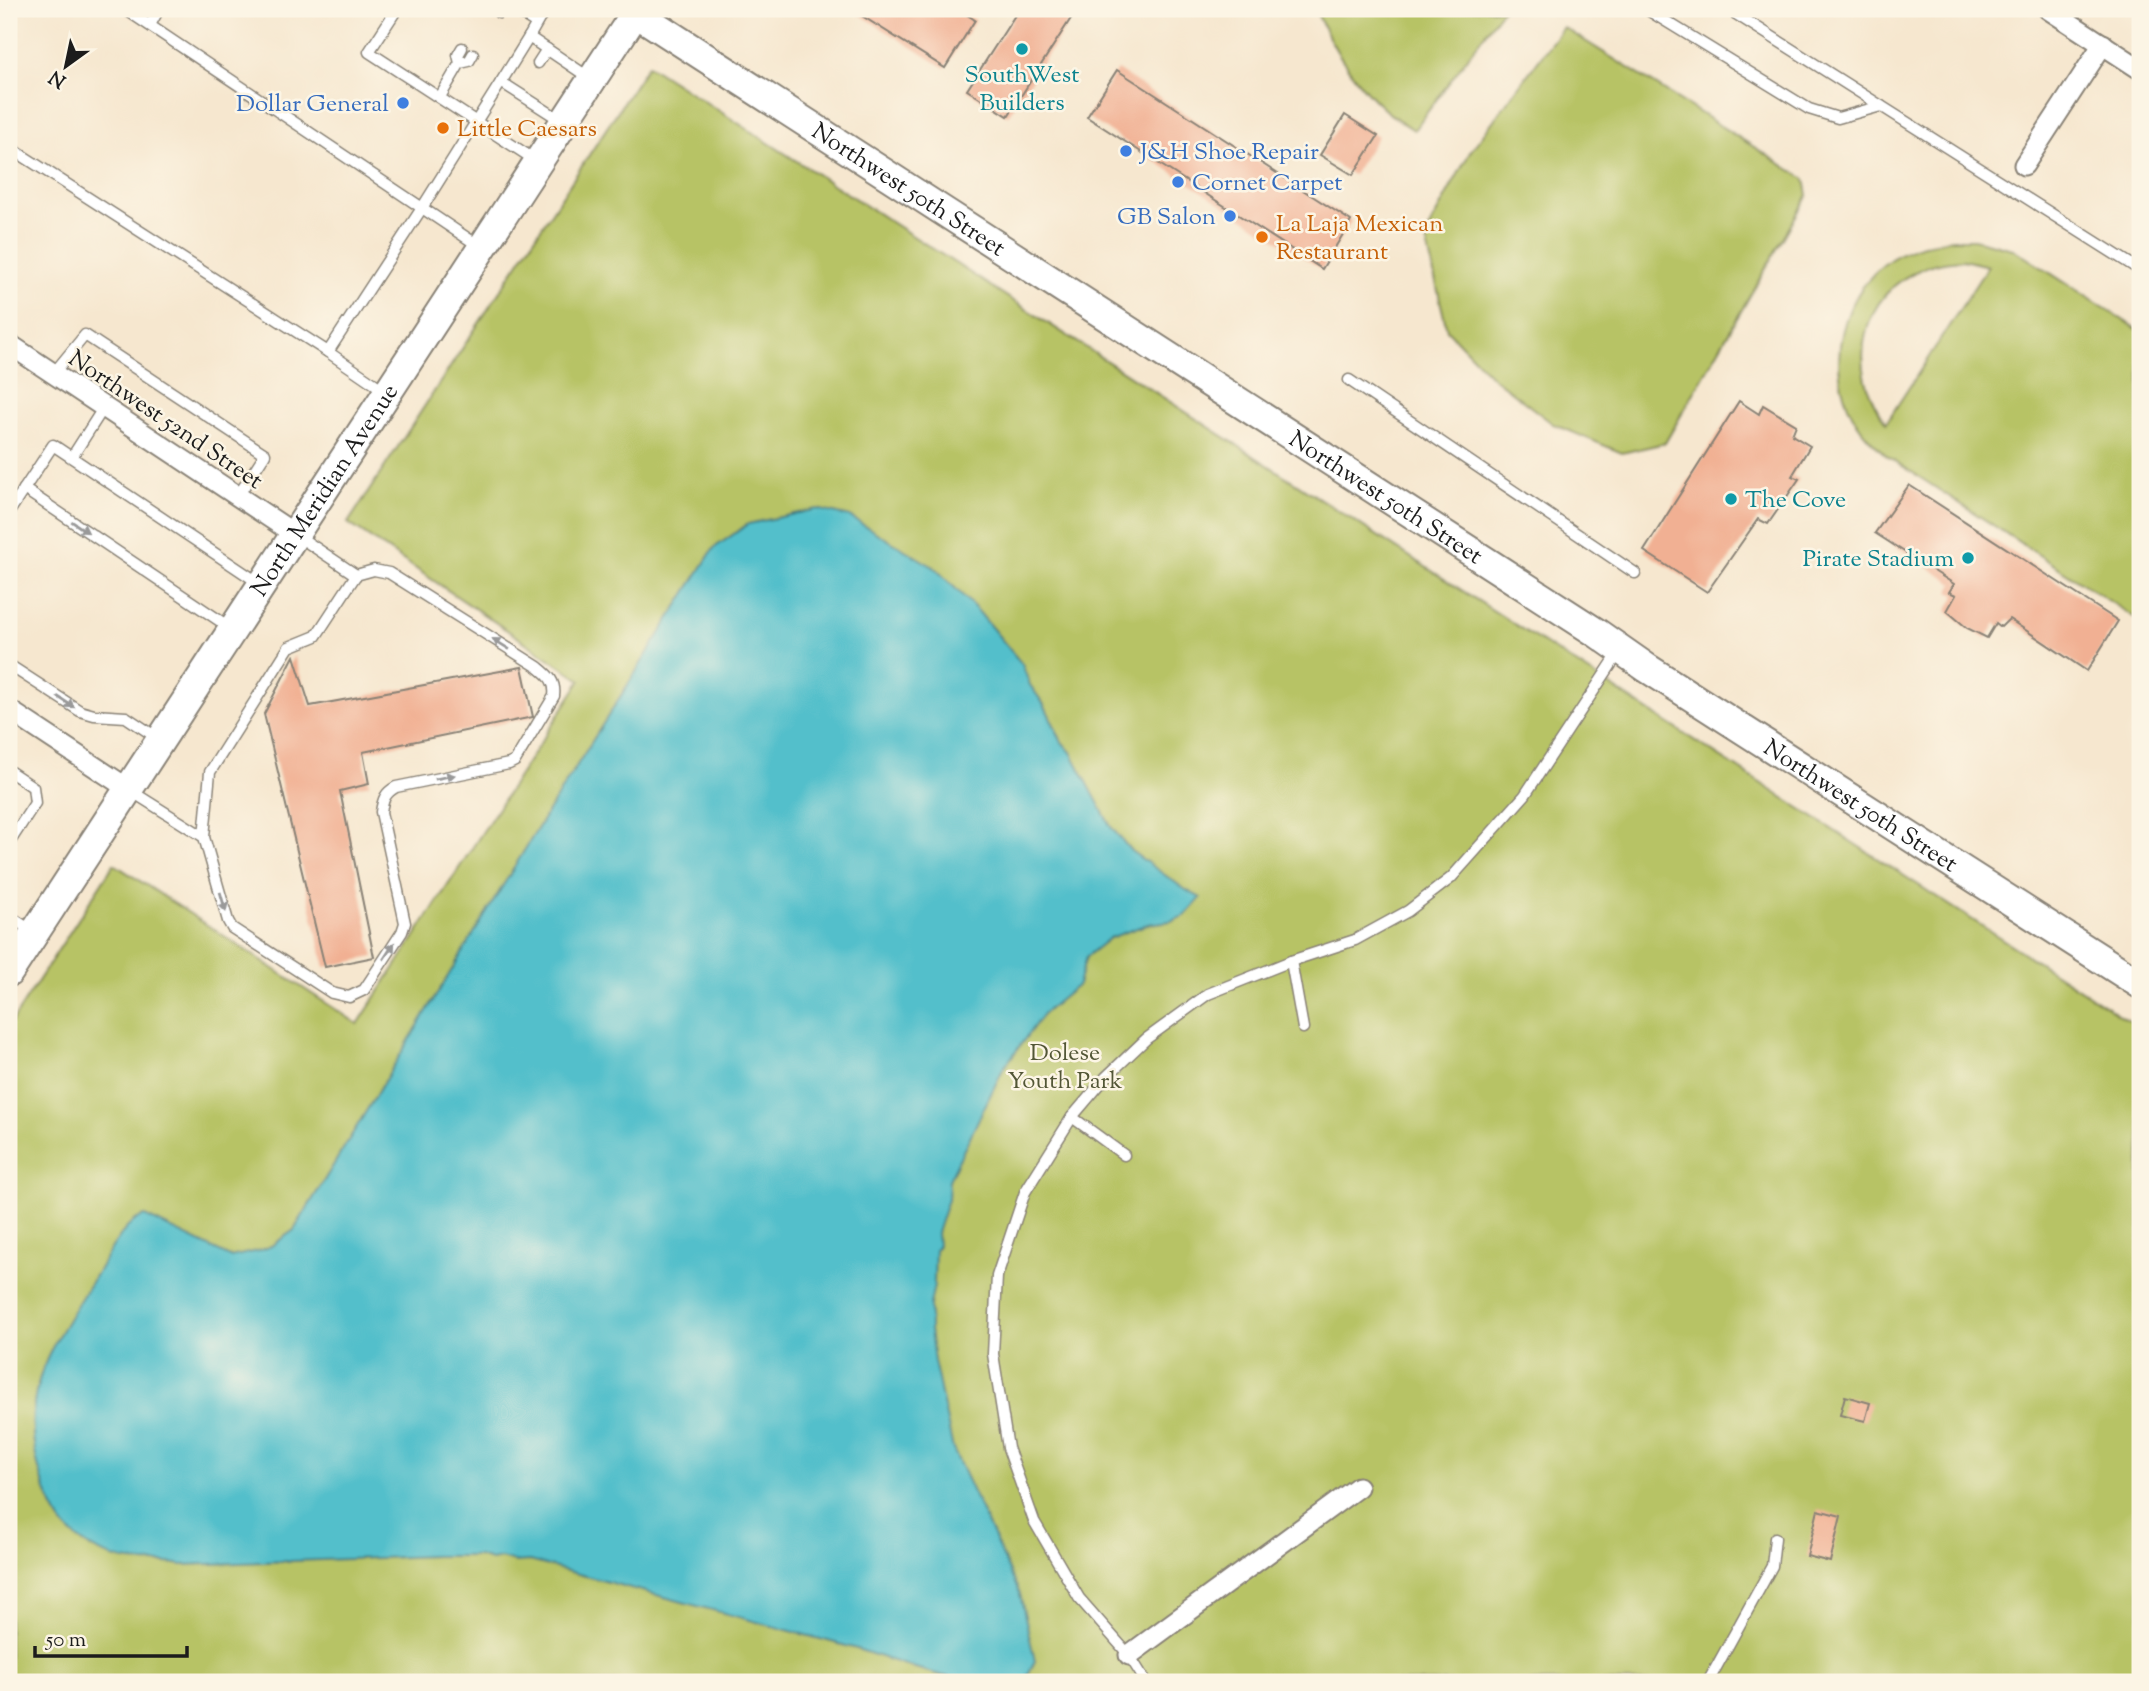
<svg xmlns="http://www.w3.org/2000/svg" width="2149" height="1691" viewBox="0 0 2149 1691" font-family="'Sorts Mill Goudy',serif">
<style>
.green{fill:#b7c365;stroke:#6a7040;stroke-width:2;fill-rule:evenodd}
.water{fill:#52bfcb;stroke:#376e74;stroke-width:2}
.building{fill:#f1b093}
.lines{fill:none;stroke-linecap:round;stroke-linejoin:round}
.service-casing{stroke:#898276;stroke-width:13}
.minor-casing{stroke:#898276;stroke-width:23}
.secondary-casing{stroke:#898276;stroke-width:32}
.service{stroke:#fff;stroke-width:10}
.minor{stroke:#fff;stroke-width:19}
.secondary{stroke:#fff;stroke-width:28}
.oneway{fill:#999}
.culture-dot{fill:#0f9aa8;stroke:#fcf5e5;stroke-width:2.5}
.shop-dot{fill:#3f7fe0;stroke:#fcf5e5;stroke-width:2.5}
.food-dot{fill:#e8710a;stroke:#fcf5e5;stroke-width:2.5}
.labels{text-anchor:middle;stroke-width:5;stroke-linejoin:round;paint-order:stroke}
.culture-label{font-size:24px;fill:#0d838f;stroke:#fcf5e5}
.shop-label{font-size:24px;fill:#366cbe;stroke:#fcf5e5;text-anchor:end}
.food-label{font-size:24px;fill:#c56008;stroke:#fcf5e5;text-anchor:start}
.street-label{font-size:24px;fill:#1c1c1c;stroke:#fcf5e5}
.park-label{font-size:24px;fill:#525636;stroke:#fcf5e5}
</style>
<rect width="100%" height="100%" fill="#fcf5e5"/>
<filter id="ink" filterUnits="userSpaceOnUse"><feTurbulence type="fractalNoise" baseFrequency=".0143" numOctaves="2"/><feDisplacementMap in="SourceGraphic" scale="14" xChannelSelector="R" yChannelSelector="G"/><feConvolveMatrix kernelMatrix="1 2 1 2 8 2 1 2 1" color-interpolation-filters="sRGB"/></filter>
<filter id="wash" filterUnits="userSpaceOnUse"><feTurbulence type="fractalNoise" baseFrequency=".00686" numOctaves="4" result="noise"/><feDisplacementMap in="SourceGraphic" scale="28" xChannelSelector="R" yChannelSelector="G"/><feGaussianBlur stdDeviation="1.57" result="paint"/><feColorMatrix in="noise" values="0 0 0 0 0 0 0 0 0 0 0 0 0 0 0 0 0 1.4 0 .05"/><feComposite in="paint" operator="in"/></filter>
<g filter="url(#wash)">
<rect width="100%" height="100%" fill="#f6e7cf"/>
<g class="green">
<path d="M1315,9H1503L1414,130C1404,123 1392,117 1383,108C1353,81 1331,45 1315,9Z"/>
<polygon points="1563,27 1805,179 1808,195 1665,443 1622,453 1553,424 1492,377 1447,330 1425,235 1470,152"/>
<polygon points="648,65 2140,1028 2140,1682 9,1682 9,1026 114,864 358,1024 581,680 348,523"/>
<path d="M1952,239H1974L2013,249L2140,331V621L1887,456C1874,444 1861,432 1853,416C1824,363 1842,293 1891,259C1909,247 1932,243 1952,239ZM1963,260L1988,266L1886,423C1846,369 1858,293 1926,267C1937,262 1950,261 1963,260Z"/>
</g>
<path class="water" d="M817,509L850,517L935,568L978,611L1022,664L1030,685L1045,706L1062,742L1071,752L1111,827L1131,851L1186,890L1201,898L1185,916L1171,921L1148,924L1110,938L1086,957L1078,985L1043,1014L1003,1069L949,1180L948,1199L937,1233L938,1245L935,1250L934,1285L930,1305V1329L934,1361L953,1449L1020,1594L1035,1661L1025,1680C965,1691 906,1664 850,1647L530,1561L514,1562L501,1558L491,1560L478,1556H436L181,1565C169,1561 157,1564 144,1563C115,1560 90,1552 68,1530C55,1516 48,1497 42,1479C13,1392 55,1341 98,1271C107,1255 127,1219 145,1216L230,1257L258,1251L271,1246L294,1230L550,808L714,548L748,524Z"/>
<g id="blocks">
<g class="building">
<polygon points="851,9 958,9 975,20 945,68"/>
<polygon points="1019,9 1077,9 1008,116 967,90"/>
<polygon points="1117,70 1351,221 1322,269 1087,117"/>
<polygon points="1345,115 1378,136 1353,175 1320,155"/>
<polygon points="1739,401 1759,414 1763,405 1796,425 1792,435 1810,446 1792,476 1799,479 1768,524 1758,519 1707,592 1644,551"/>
<polygon points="1909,485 2118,621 2087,671 2009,619 2001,627 1996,623 1987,638 1967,628 1947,611 1956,595 1949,592 1954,584 1875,533"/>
<polygon points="294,656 310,706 522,667 533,717 363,752 369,784 340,791 374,957 325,967 264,714"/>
<polygon points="1845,1396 1870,1403 1865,1421 1840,1415"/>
<polygon points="1818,1510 1841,1516 1830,1562 1807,1556"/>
</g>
</g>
</g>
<g filter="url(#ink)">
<use href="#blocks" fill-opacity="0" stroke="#898276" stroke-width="2"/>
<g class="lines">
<defs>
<g id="service">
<polyline points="125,9 479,246"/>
<polyline points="397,9 369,52 535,160"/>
<polyline points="498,9 499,13"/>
<polyline points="514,9 536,23"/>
<polyline points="545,9 529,37 591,79"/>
<polyline points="1646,9 1809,109 1838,118 1881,106"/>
<polyline points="1728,9 2140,270"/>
<polyline points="150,25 159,9"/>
<polyline points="460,63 469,61 473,54"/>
<polyline points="538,63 547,49"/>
<polyline points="501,82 529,37"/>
<polyline points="440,97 460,63 458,55 462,48"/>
<polyline points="9,147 328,352 422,208 501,82 562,121"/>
<polyline points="328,352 385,391"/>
<polyline points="53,374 85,335 265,454 238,496"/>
<polyline points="1349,380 1635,573"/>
<polyline points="72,457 104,407"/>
<polyline points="24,489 229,627"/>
<polyline points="9,512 53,445 259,583"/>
<polyline points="298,536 356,575"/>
<polyline points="9,665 80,711 94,715 126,717 159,739"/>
<polyline points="9,771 33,787 35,803 9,843"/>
<path d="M131,791L204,837L228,921L232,928L332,993L349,997L364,990L402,932L405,923L381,812C383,799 385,793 396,787L509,764L515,761L554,696C556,681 548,675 538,667L389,573L374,570L356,575L316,636L289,647L210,772L204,837"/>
<polyline points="9,916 34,932"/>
<polyline points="1291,961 1303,1028"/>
<polyline points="1072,1117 1124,1155"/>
<polyline points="1146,1682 1129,1655 1079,1598 1034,1521 1008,1448 993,1354 997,1276 1025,1192 1072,1117 1106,1077 1146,1039 1208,994 1291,961 1355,940 1408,911 1451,878 1525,795 1620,651"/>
<polyline points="1708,1682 1772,1566 1775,1538"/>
</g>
<g id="minor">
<polyline points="2048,9 2140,69"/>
<polyline points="2024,165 2103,44"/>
<polyline points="9,344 296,535"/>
<polyline points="9,710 127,788"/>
<polyline points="1129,1655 1358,1487"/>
</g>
<g id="secondary">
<path id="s1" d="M630,9L1597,633L1647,668L2140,984"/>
<path id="s2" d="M9,972L638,9"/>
</g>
</defs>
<use href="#service" class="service-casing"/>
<use href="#minor" class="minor-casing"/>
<use href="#secondary" class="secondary-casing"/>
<use href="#service" class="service"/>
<use href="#minor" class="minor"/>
<use href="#secondary" class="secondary"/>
</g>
<defs><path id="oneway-solid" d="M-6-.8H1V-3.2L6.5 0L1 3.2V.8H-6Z" transform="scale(1.75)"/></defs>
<g class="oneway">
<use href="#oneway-solid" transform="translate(80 527) rotate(34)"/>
<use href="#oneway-solid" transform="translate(501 644) rotate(-148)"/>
<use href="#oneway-solid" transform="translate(66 702) rotate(33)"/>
<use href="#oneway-solid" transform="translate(445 777) rotate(-12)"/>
<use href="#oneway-solid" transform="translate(223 902) rotate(74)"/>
<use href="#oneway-solid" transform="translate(389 951) rotate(-57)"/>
</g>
</g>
<g class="culture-dot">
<circle cx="1022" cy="49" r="7"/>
<circle cx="1731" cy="499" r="7"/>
<circle cx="1968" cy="558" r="7"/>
</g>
<g class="shop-dot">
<circle cx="403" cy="103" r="7"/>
<circle cx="1126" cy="151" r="7"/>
<circle cx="1178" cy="182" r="7"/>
<circle cx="1230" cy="216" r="7"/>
</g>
<g class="food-dot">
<circle cx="443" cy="128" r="7"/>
<circle cx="1262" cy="237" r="7"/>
</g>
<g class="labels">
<g class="culture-label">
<text x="1022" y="82">SouthWest<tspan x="1022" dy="28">Builders</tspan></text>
<text x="1745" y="507" text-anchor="start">The Cove</text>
<text x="1954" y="566" text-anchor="end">Pirate Stadium</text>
</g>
<g class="shop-label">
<text x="389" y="111">Dollar General</text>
<text x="1140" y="159" text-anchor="start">J&amp;H Shoe Repair</text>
<text x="1192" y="190" text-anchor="start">Cornet Carpet</text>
<text x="1216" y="224">GB Salon</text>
</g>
<g class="food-label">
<text x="457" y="136">Little Caesars</text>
<text x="1276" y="231">La Laja Mexican<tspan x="1276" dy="28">Restaurant</tspan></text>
</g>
<g class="street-label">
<text dy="8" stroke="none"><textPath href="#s1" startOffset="332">Northwest 50th Street</textPath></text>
<text transform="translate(166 419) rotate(34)" y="8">Northwest 52nd Street</text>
<text dy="8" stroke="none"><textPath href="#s2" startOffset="576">North Meridian Avenue</textPath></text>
<text dy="8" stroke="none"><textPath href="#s1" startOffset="900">Northwest 50th Street</textPath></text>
<text dy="8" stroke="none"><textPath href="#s1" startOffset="1466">Northwest 50th Street</textPath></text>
</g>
<g class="park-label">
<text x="1065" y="1060">Dolese<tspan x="1065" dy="28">Youth Park</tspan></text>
</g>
</g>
<rect width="2149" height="1691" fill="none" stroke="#fcf5e5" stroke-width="35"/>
<g transform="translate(66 66) rotate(213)" stroke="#fcf5e5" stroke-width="5" paint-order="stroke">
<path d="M0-5L12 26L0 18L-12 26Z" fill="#1c1c1c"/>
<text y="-10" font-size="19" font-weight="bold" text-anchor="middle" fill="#1c1c1c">N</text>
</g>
<path d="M35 1646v10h152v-10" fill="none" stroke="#1c1c1c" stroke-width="3.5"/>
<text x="46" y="1646" font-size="21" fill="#1c1c1c" stroke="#fcf5e5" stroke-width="5" paint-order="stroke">50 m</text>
</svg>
